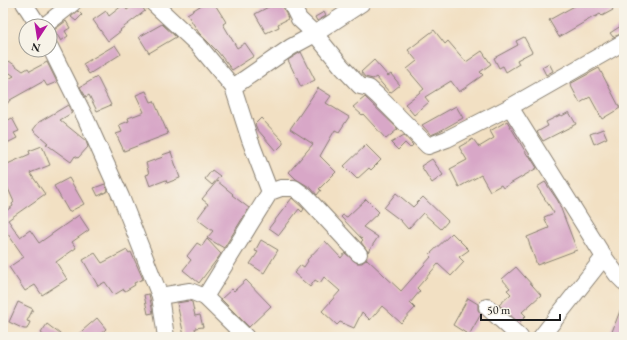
<svg xmlns="http://www.w3.org/2000/svg" width="627" height="340" viewBox="0 0 627 340" font-family="'EB Garamond',serif">
<style>
.building{fill:#d8a7c7}
.lines{fill:none;stroke-linecap:round;stroke-linejoin:round}
.minor-casing{stroke:#877e70;stroke-width:18}
.minor{stroke:#fff;stroke-width:16}
</style>
<rect width="100%" height="100%" fill="#f7f3e8"/>
<filter id="ink" filterUnits="userSpaceOnUse"><feTurbulence type="fractalNoise" baseFrequency=".025" numOctaves="2"/><feDisplacementMap in="SourceGraphic" scale="8" xChannelSelector="R" yChannelSelector="G"/><feConvolveMatrix kernelMatrix="1 2 1 2 8 2 1 2 1" color-interpolation-filters="sRGB"/></filter>
<filter id="wash" filterUnits="userSpaceOnUse"><feTurbulence type="fractalNoise" baseFrequency=".012" numOctaves="4" result="noise"/><feDisplacementMap in="SourceGraphic" scale="16" xChannelSelector="R" yChannelSelector="G"/><feGaussianBlur stdDeviation="0.9" result="paint"/><feColorMatrix in="noise" values="0 0 0 0 0 0 0 0 0 0 0 0 0 0 0 0 0 1.4 0 .05"/><feComposite in="paint" operator="in"/></filter>
<g filter="url(#wash)">
<rect width="100%" height="100%" fill="#f2e0c3"/>
<g id="blocks">
<g class="building">
<polygon points="136,3 139,3 145,11 120,30 121,31 108,41 93,20 106,11 109,16 123,5 127,10"/>
<polygon points="205,3 214,3 226,22 223,24 237,48 245,43 254,56 232,70 218,52 199,33 187,14"/>
<polygon points="276,3 282,3 288,19 278,24 279,27 266,33 255,14"/>
<polygon points="580,3 609,3 613,10 602,16 600,14 595,17 595,16 559,37 549,20"/>
<polygon points="78,11 82,15 76,21 71,17"/>
<polygon points="324,12 326,16 317,21 315,17"/>
<polygon points="66,21 70,28 65,31 68,36 61,41 54,30"/>
<polygon points="162,24 176,37 149,53 139,37"/>
<polygon points="624,24 624,33 613,37 610,33"/>
<polygon points="434,30 445,44 448,41 466,62 482,51 491,64 480,72 483,75 459,92 451,81 425,97 429,102 414,115 405,104 424,89 407,69 417,61 408,50"/>
<polygon points="524,37 532,52 517,60 519,64 506,72 503,66 499,68 494,58 518,45 516,41"/>
<polygon points="115,45 121,54 89,74 83,64"/>
<polygon points="301,52 315,80 301,87 288,60"/>
<polygon points="374,60 388,76 391,74 400,85 390,93 376,77 373,79 365,77 361,72"/>
<polygon points="9,61 23,71 28,68 30,71 47,62 57,82 47,86 44,81 10,100 3,109 3,82 14,76 3,68"/>
<polygon points="549,63 553,71 546,75 542,67"/>
<polygon points="599,68 620,108 602,119 590,97 580,103 570,84"/>
<polygon points="97,77 111,105 97,111 89,95 86,97 80,87"/>
<polygon points="318,88 331,96 326,103 349,117 339,132 335,130 320,156 336,172 319,189 321,190 317,195 311,188 296,179 289,172 313,144 290,129"/>
<polygon points="146,91 151,102 154,101 168,134 124,151 116,134 122,132 119,125 129,121 128,118 144,112 136,95"/>
<polygon points="365,97 398,129 386,139 363,114 362,115 353,107"/>
<polygon points="68,105 72,113 60,120 86,141 88,147 78,158 75,156 71,162 46,144 48,143 33,130 39,122"/>
<polygon points="456,106 463,118 438,132 431,135 422,125"/>
<polygon points="569,112 576,124 543,141 537,132 548,126 546,122 560,115 562,116"/>
<polygon points="12,118 19,131 14,133 17,138 3,145 3,123"/>
<polygon points="261,118 283,141 283,144 276,151 257,129 255,124"/>
<polygon points="507,121 528,156 529,155 537,168 503,188 501,185 490,191 481,175 459,187 450,169 467,160 459,147 473,139 479,147 494,138 490,131"/>
<polygon points="603,129 607,138 594,144 590,134"/>
<polygon points="404,135 413,145 410,148 405,143 398,150 391,143"/>
<polygon points="366,145 381,160 371,170 369,168 357,179 344,166"/>
<polygon points="42,146 50,165 30,173 45,194 8,220 20,237 30,230 39,243 79,215 89,230 72,242 76,248 56,262 67,279 42,295 35,285 25,291 9,267 24,257 3,227 3,213 13,206 12,204 14,202 3,177 3,166 30,154 29,151"/>
<polygon points="171,152 180,178 167,183 166,180 150,186 146,175 149,174 146,163 163,157 162,155"/>
<polygon points="432,159 443,175 432,183 421,166"/>
<polygon points="212,170 220,176 212,185 205,179"/>
<polygon points="69,178 84,204 69,212 54,186"/>
<polygon points="217,181 233,194 232,195 249,208 224,248 207,238 213,231 197,219 208,204 202,199"/>
<polygon points="545,182 558,201 577,250 537,265 527,237 549,228 544,217 554,213 537,187"/>
<polygon points="105,184 108,191 98,196 94,188"/>
<polygon points="396,193 413,207 423,197 448,221 441,229 423,213 408,229 400,220 384,208"/>
<polygon points="292,198 304,209 302,212 299,209 279,235 269,228"/>
<polygon points="366,199 379,212 363,227 378,237 368,252 361,242 363,240 341,217 343,215 347,217"/>
<polygon points="452,233 469,250 459,257 464,262 451,276 438,264 417,288 420,291 410,303 415,308 401,323 382,306 370,320 362,312 354,328 340,322 337,325 322,311 340,291 324,277 320,283 315,280 310,287 294,273 301,265 304,267 308,261 307,260 325,241 341,258 345,253 357,263 362,263 367,259 401,291 431,257 429,255"/>
<polygon points="207,239 221,254 199,283 183,270 191,260 187,256 197,243 202,246"/>
<polygon points="261,240 278,250 264,273 250,264 258,252 255,251"/>
<polygon points="127,250 129,253 131,252 143,279 134,283 135,285 125,291 124,289 114,295 105,282 98,286 83,260 95,253 102,263"/>
<polygon points="516,267 541,295 522,312 526,316 519,323 499,305 511,294 507,290 510,288 502,279"/>
<polygon points="246,280 271,306 249,327 221,299 232,289 234,291"/>
<polygon points="149,294 153,313 148,314 144,295"/>
<polygon points="468,298 478,304 478,310 481,314 469,335 453,325"/>
<polygon points="189,301 192,302 195,316 200,315 203,327 195,328 196,334 184,336 177,303"/>
<polygon points="18,302 33,309 27,321 30,322 27,329 24,329 9,322"/>
<polygon points="623,303 624,337 610,337"/>
<polygon points="97,318 106,329 97,337 75,337"/>
<polygon points="47,324 64,337 46,337 41,333"/>
</g>
</g>
</g>
<g filter="url(#ink)">
<use href="#blocks" fill-opacity="0" stroke="#877e70" stroke-width="1"/>
<g class="lines">
<defs>
<g id="minor">
<polyline points="24,3 39,26"/>
<polyline points="153,3 199,46 233,87 250,140 270,192"/>
<polyline points="291,3 299,19 315,34 342,67 360,86 369,88 378,96 428,146 447,139 510,107 624,42"/>
<polyline points="44,26 73,3"/>
<polyline points="50,47 86,119 121,197 160,296 166,337"/>
<polyline points="233,87 291,47 315,34 362,3"/>
<polyline points="510,107 604,257 617,275 624,282"/>
<polyline points="160,296 190,291 205,297 246,337"/>
<polyline points="205,297 270,192 281,188 294,188 305,196 359,254"/>
<polyline points="487,307 520,337"/>
<polyline points="541,337 604,257"/>
</g>
</defs>
<use href="#minor" class="minor-casing"/>
<use href="#minor" class="minor"/>
</g>
</g>
<rect width="627" height="340" fill="none" stroke="#f7f3e8" stroke-width="16"/>
<g transform="translate(38 38) rotate(192)"><circle r="19" fill="#f7f3e8" stroke="#9f9d96"/>
<path d="M0-3L7 15L0 10L-7 15Z" fill="#b5179e"/>
<text y="-6" font-size="11" font-weight="bold" text-anchor="middle" fill="#1c1c1c">N</text>
</g>
<path d="M481 314v6h79v-6" fill="none" stroke="#1c1c1c" stroke-width="2"/>
<text x="487" y="314" font-size="12" fill="#1c1c1c" stroke="#f7f3e8" stroke-width="3" paint-order="stroke">50 m</text>
</svg>
